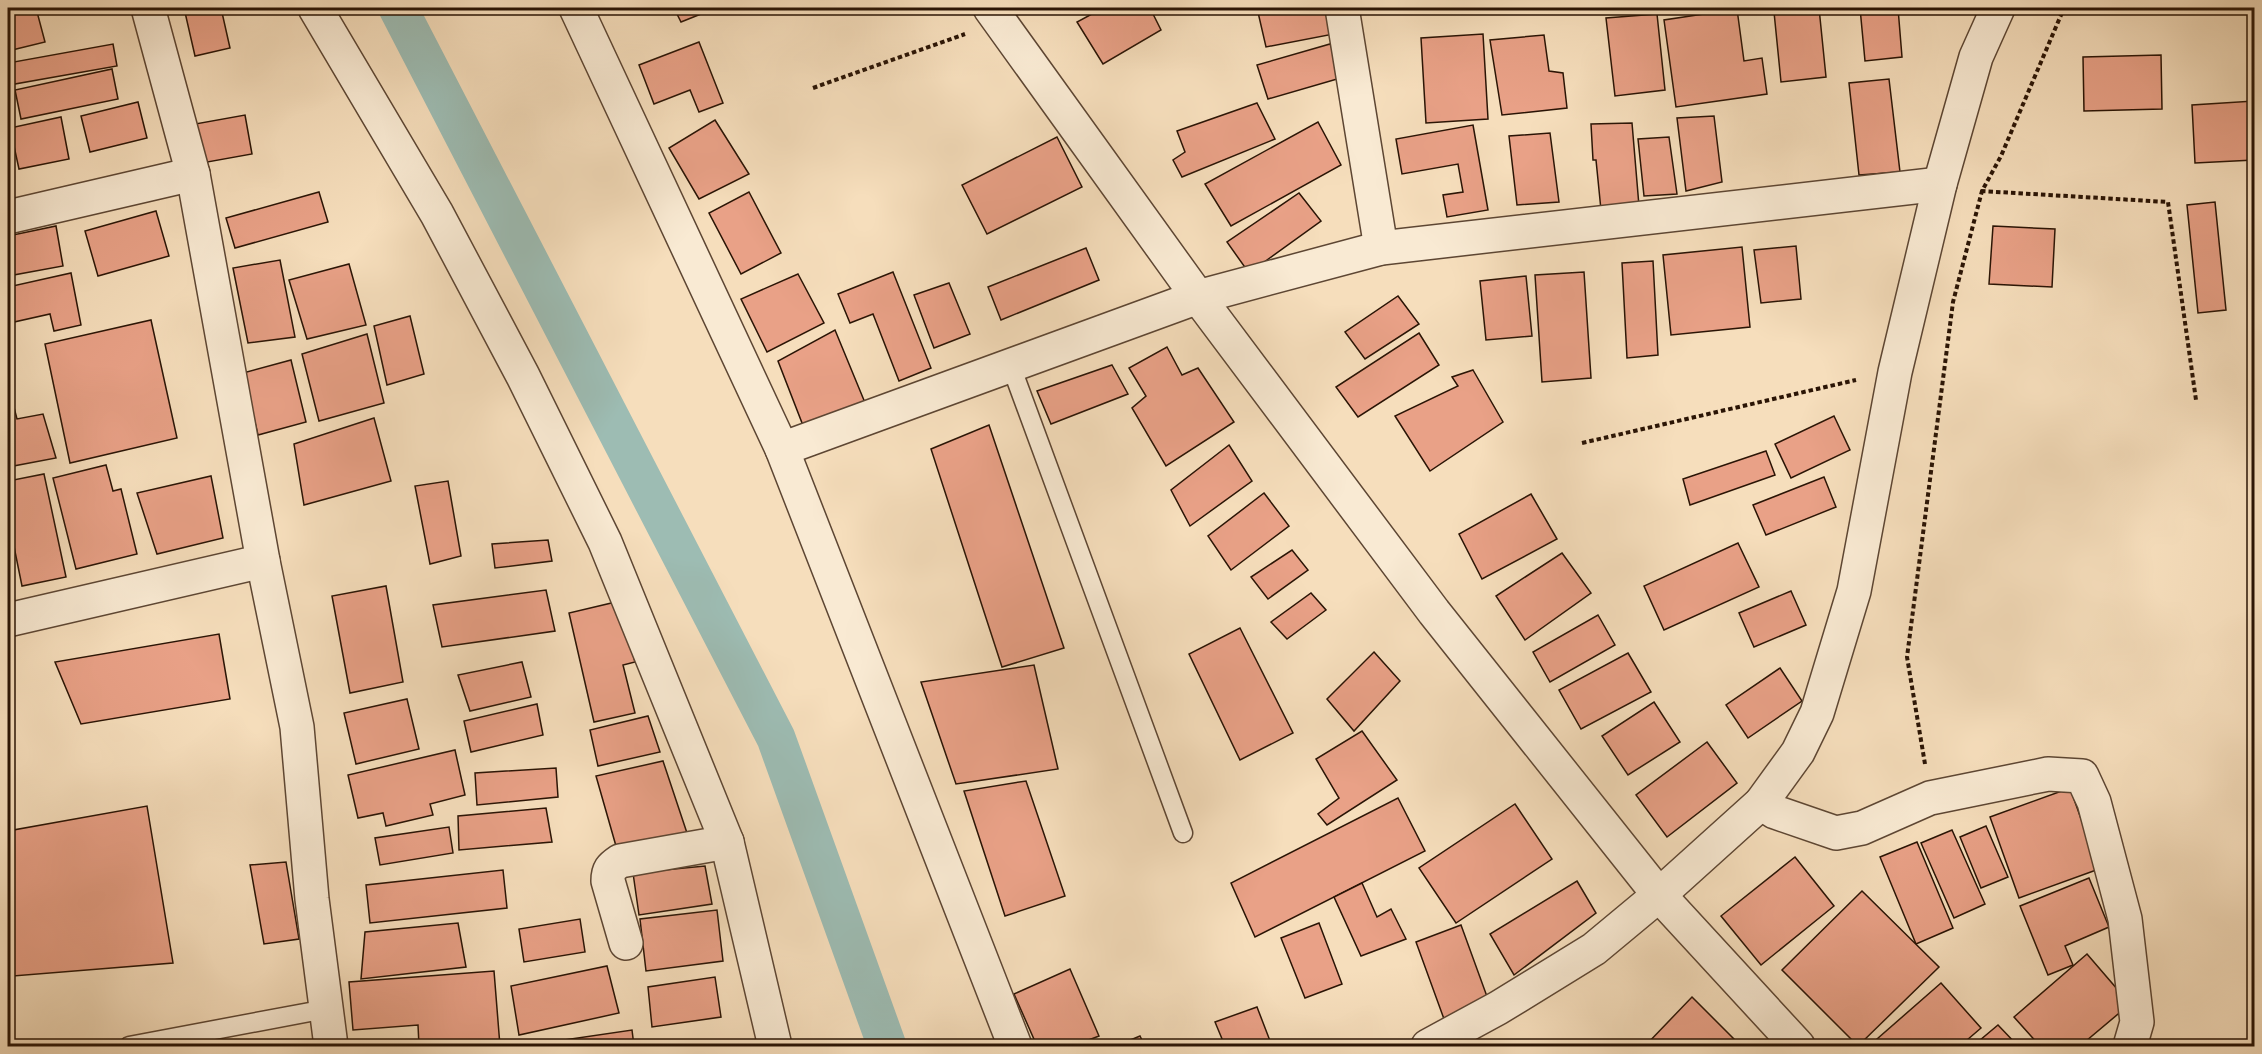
<svg xmlns="http://www.w3.org/2000/svg" width="2262" height="1054" viewBox="0 0 2262 1054" font-family="'IM FELL French Canon',serif">
<style>
.lines{fill:none;stroke-linecap:round;stroke-linejoin:round}
.canal{stroke:#9dbcb3;stroke-width:39}
.building{fill:#e9a187;stroke:#2a1405;stroke-width:1.5}
.service-casing{stroke:#5d4633;stroke-width:21}
.minor-casing{stroke:#5d4633;stroke-width:36}
.tertiary-casing{stroke:#5d4633;stroke-width:36}
.path{stroke:#2a1405;stroke-width:4;stroke-dasharray:4.5 3;stroke-linecap:butt}
.service{stroke:#f9ead3;stroke-width:18}
.minor{stroke:#f9ead3;stroke-width:33}
.tertiary{stroke:#f9ead3;stroke-width:33}
</style>
<rect width="100%" height="100%" fill="#f6debc"/>
<filter id="stains"><feTurbulence type="fractalNoise" baseFrequency=".00333" numOctaves="4"/><feColorMatrix values="0 0 0 0 .2 0 0 0 0 .09 0 0 0 0 .02 0 0 0 .5 -.17"/></filter>
<radialGradient id="worn" r=".72"><stop offset=".6" stop-color="#630" stop-opacity="0"/><stop offset="1" stop-color="#630" stop-opacity=".3"/></radialGradient>
<g class="lines">
<polyline class="canal" points="398,8 776,738 887,1046"/>
</g>
<g class="building">
<polygon points="8,8 36,8 45,42 8,51"/>
<polygon points="184,8 221,8 230,48 195,56"/>
<polygon points="674,8 716,8 681,22"/>
<polygon points="1103,8 1150,8 1161,30 1103,64 1077,22"/>
<polygon points="1257,8 1334,8 1339,33 1266,47"/>
<polygon points="1819,8 1826,77 1781,82 1774,12"/>
<polygon points="1860,8 1898,8 1902,57 1865,61"/>
<polygon points="1737,9 1744,61 1762,58 1767,94 1676,107 1664,20"/>
<polygon points="1657,14 1665,90 1615,96 1606,18"/>
<polygon points="1483,34 1488,119 1426,123 1421,38"/>
<polygon points="1544,35 1549,71 1563,73 1567,108 1502,115 1490,40"/>
<polygon points="699,42 723,103 699,112 690,90 654,104 639,65"/>
<polygon points="113,44 117,66 9,85 8,63"/>
<polygon points="1330,44 1344,77 1268,99 1257,65"/>
<polygon points="2161,55 2162,109 2084,111 2083,57"/>
<polygon points="112,69 118,99 21,119 15,90"/>
<polygon points="1889,79 1900,172 1859,175 1849,83"/>
<polygon points="2254,101 2254,160 2195,163 2192,105"/>
<polygon points="138,102 147,138 90,152 81,116"/>
<polygon points="1257,103 1275,139 1182,177 1173,160 1185,152 1177,131"/>
<polygon points="245,115 252,154 202,163 195,124"/>
<polygon points="1714,116 1722,182 1686,191 1677,118"/>
<polygon points="61,117 69,159 19,169 10,128"/>
<polygon points="715,120 749,174 699,199 669,148"/>
<polygon points="1318,122 1341,165 1231,226 1205,184"/>
<polygon points="1632,123 1639,206 1601,210 1596,160 1593,160 1591,124"/>
<polygon points="1473,125 1488,210 1447,217 1443,195 1463,192 1458,164 1402,174 1396,139"/>
<polygon points="1550,133 1559,202 1517,205 1509,136"/>
<polygon points="1057,137 1082,187 987,234 962,185"/>
<polygon points="1669,137 1677,194 1644,196 1638,139"/>
<polygon points="319,192 328,222 235,248 226,218"/>
<polygon points="749,192 781,253 741,274 709,213"/>
<polygon points="1299,193 1321,221 1249,273 1227,242"/>
<polygon points="2215,202 2226,310 2198,313 2187,205"/>
<polygon points="156,211 169,256 98,276 85,231"/>
<polygon points="56,226 63,266 8,276 8,236"/>
<polygon points="1993,226 2055,229 2052,287 1989,284"/>
<polygon points="1796,246 1801,299 1761,303 1754,250"/>
<polygon points="1742,247 1750,327 1671,335 1663,255"/>
<polygon points="1086,248 1099,280 1001,320 988,287"/>
<polygon points="280,260 295,337 248,343 233,268"/>
<polygon points="1653,261 1658,355 1627,358 1622,263"/>
<polygon points="349,264 366,325 307,339 289,280"/>
<polygon points="893,272 931,368 899,381 873,314 850,323 838,294"/>
<polygon points="1584,272 1591,378 1542,382 1535,275"/>
<polygon points="71,273 81,325 54,331 50,314 14,322 8,287"/>
<polygon points="798,274 824,323 767,352 741,299"/>
<polygon points="1526,276 1532,336 1486,340 1480,281"/>
<polygon points="949,283 970,334 934,348 914,295"/>
<polygon points="1398,296 1419,324 1365,359 1345,332"/>
<polygon points="410,316 424,374 387,385 374,326"/>
<polygon points="151,320 177,438 70,463 45,344"/>
<polygon points="8,324 13,352 8,353"/>
<polygon points="835,330 868,410 804,428 778,361"/>
<polygon points="1419,333 1439,365 1358,417 1336,387"/>
<polygon points="367,334 384,403 319,421 302,354"/>
<polygon points="1167,347 1182,375 1198,368 1234,422 1166,466 1132,408 1146,396 1129,368"/>
<polygon points="291,360 306,422 258,435 243,373"/>
<polygon points="1112,365 1128,394 1051,424 1037,391"/>
<polygon points="1473,370 1503,422 1430,471 1395,416 1458,386 1452,377"/>
<polygon points="8,384 17,419 43,414 56,458 8,467"/>
<polygon points="1834,416 1850,450 1791,478 1775,444"/>
<polygon points="374,418 391,481 304,505 294,444"/>
<polygon points="989,425 1064,648 1002,667 931,449"/>
<polygon points="1229,445 1252,481 1190,526 1171,490"/>
<polygon points="1766,451 1775,475 1690,505 1683,479"/>
<polygon points="106,465 113,491 121,489 137,554 76,569 53,478"/>
<polygon points="44,474 66,577 22,586 8,517 8,481"/>
<polygon points="211,476 223,538 157,554 137,493"/>
<polygon points="1824,477 1836,507 1766,535 1753,505"/>
<polygon points="448,481 461,556 430,564 415,486"/>
<polygon points="1264,493 1289,526 1231,570 1208,536"/>
<polygon points="1531,494 1557,539 1482,579 1459,534"/>
<polygon points="548,540 552,561 495,568 492,544"/>
<polygon points="1738,543 1759,587 1664,630 1644,586"/>
<polygon points="1292,550 1308,570 1268,599 1251,577"/>
<polygon points="1562,553 1591,593 1525,640 1496,596"/>
<polygon points="386,586 403,682 350,693 332,596"/>
<polygon points="546,590 555,631 442,647 433,605"/>
<polygon points="1791,591 1806,625 1754,647 1739,613"/>
<polygon points="1311,593 1326,610 1287,639 1271,622"/>
<polygon points="620,601 635,662 623,665 635,713 594,722 569,613"/>
<polygon points="1598,615 1615,645 1550,682 1533,652"/>
<polygon points="1240,628 1293,733 1240,760 1189,654"/>
<polygon points="219,634 230,699 81,724 55,662"/>
<polygon points="1374,652 1400,681 1354,731 1327,699"/>
<polygon points="1628,653 1651,692 1581,729 1559,690"/>
<polygon points="522,662 531,697 470,711 458,675"/>
<polygon points="1034,665 1058,769 956,784 921,682"/>
<polygon points="1780,668 1802,701 1748,738 1726,705"/>
<polygon points="407,699 419,749 356,764 344,713"/>
<polygon points="1654,702 1680,742 1628,775 1602,736"/>
<polygon points="537,704 543,735 471,752 464,721"/>
<polygon points="648,716 660,752 598,766 590,730"/>
<polygon points="1362,731 1397,780 1327,825 1318,814 1339,798 1316,759"/>
<polygon points="1707,742 1737,783 1667,837 1636,795"/>
<polygon points="455,750 465,795 430,804 433,815 386,826 383,813 358,818 348,775"/>
<polygon points="663,761 688,836 618,853 596,776"/>
<polygon points="556,768 558,797 477,805 475,773"/>
<polygon points="1026,781 1065,896 1005,916 964,791"/>
<polygon points="2070,788 2099,869 2019,898 1990,817"/>
<polygon points="1398,798 1425,851 1255,937 1231,883"/>
<polygon points="1515,804 1552,859 1456,923 1419,868"/>
<polygon points="147,806 173,963 13,976 8,948 8,831"/>
<polygon points="546,808 552,842 459,850 458,816"/>
<polygon points="1986,826 2008,877 1981,888 1960,837"/>
<polygon points="449,827 453,853 380,865 375,838"/>
<polygon points="1952,830 1985,904 1954,918 1921,843"/>
<polygon points="1917,842 1953,928 1916,944 1880,857"/>
<polygon points="1795,857 1834,906 1761,965 1721,916"/>
<polygon points="286,862 299,939 264,944 250,865"/>
<polygon points="705,866 712,904 639,915 633,873"/>
<polygon points="503,870 507,908 370,923 366,885"/>
<polygon points="2089,878 2109,927 2065,946 2073,965 2048,975 2020,906"/>
<polygon points="1577,881 1596,913 1514,975 1490,934"/>
<polygon points="1362,883 1377,917 1391,909 1406,939 1361,956 1334,897"/>
<polygon points="1862,891 1939,967 1858,1046 1782,970"/>
<polygon points="717,910 723,961 646,971 640,919"/>
<polygon points="580,919 585,952 524,962 519,929"/>
<polygon points="458,923 466,967 361,979 365,932"/>
<polygon points="1319,923 1342,984 1305,998 1281,938"/>
<polygon points="1461,925 1489,1002 1444,1019 1416,942"/>
<polygon points="2087,954 2130,1004 2080,1046 2040,1046 2014,1017"/>
<polygon points="607,966 619,1013 519,1035 511,986"/>
<polygon points="1070,969 1099,1036 1073,1046 1037,1046 1014,994"/>
<polygon points="494,971 500,1046 419,1046 418,1025 353,1030 349,982"/>
<polygon points="715,977 721,1017 652,1027 648,987"/>
<polygon points="1941,983 1981,1028 1960,1046 1869,1046"/>
<polygon points="1692,997 1740,1045 1645,1046"/>
<polygon points="1257,1007 1272,1046 1225,1046 1215,1022"/>
<polygon points="1998,1025 2018,1046 1973,1046"/>
<polygon points="632,1030 634,1046 523,1046"/>
<polygon points="1140,1036 1145,1046 1116,1046"/>
</g>
<g class="lines">
<defs>
<g id="service">
<polyline points="1011,366 1183,833"/>
<polyline points="129,1046 326,1009"/>
</g>
<g id="minor">
<polyline points="148,8 193,174 263,561 297,727 312,899 331,1046"/>
<polyline points="315,8 437,214 523,376 605,542 727,842 775,1046"/>
<polyline points="576,8 782,449 1015,1046"/>
<polyline points="1342,8 1381,248"/>
<polyline points="8,217 193,174"/>
<polyline points="782,449 1198,297 1381,248 1940,184"/>
<polyline points="8,620 263,561"/>
<polyline points="1761,803 1775,812 1836,833 1862,828 1930,798 2048,774 2082,776 2094,802 2125,919 2137,1022 2130,1046"/>
<path d="M626,943L608,881C608,870 611,867 620,861L727,842"/>
<polyline points="1428,1046 1498,1008 1594,949 1659,895 1761,803 1798,752 1817,713 1854,591 1895,372 1940,184 1976,57 1998,8"/>
</g>
<polyline id="tertiary" points="990,8 1198,297 1434,612 1659,895 1798,1046"/>
</defs>
<use href="#service" class="service-casing"/>
<use href="#minor" class="minor-casing"/>
<use href="#tertiary" class="tertiary-casing"/>
<g class="path">
<polyline points="813,88 965,34"/>
<polyline points="1981,191 2168,202 2196,400"/>
<polyline points="1582,443 1856,380"/>
<polyline points="1925,764 1907,657 1953,302 1982,191 2001,156 2064,8"/>
</g>
<use href="#service" class="service"/>
<use href="#minor" class="minor"/>
<use href="#tertiary" class="tertiary"/>
</g>
<rect width="2262" height="1054" fill="none" stroke="#f6debc" stroke-width="30"/>
<rect x="9" y="9" width="2244" height="1036" fill="none" stroke="#2a1405" stroke-width="3"/>
<rect x="15" y="15" width="2232" height="1024" fill="none" stroke="#2a1405" stroke-width="1.5"/>
<rect width="100%" height="100%" filter="url(#stains)"/>
<rect width="100%" height="100%" fill="url(#worn)"/>
</svg>
